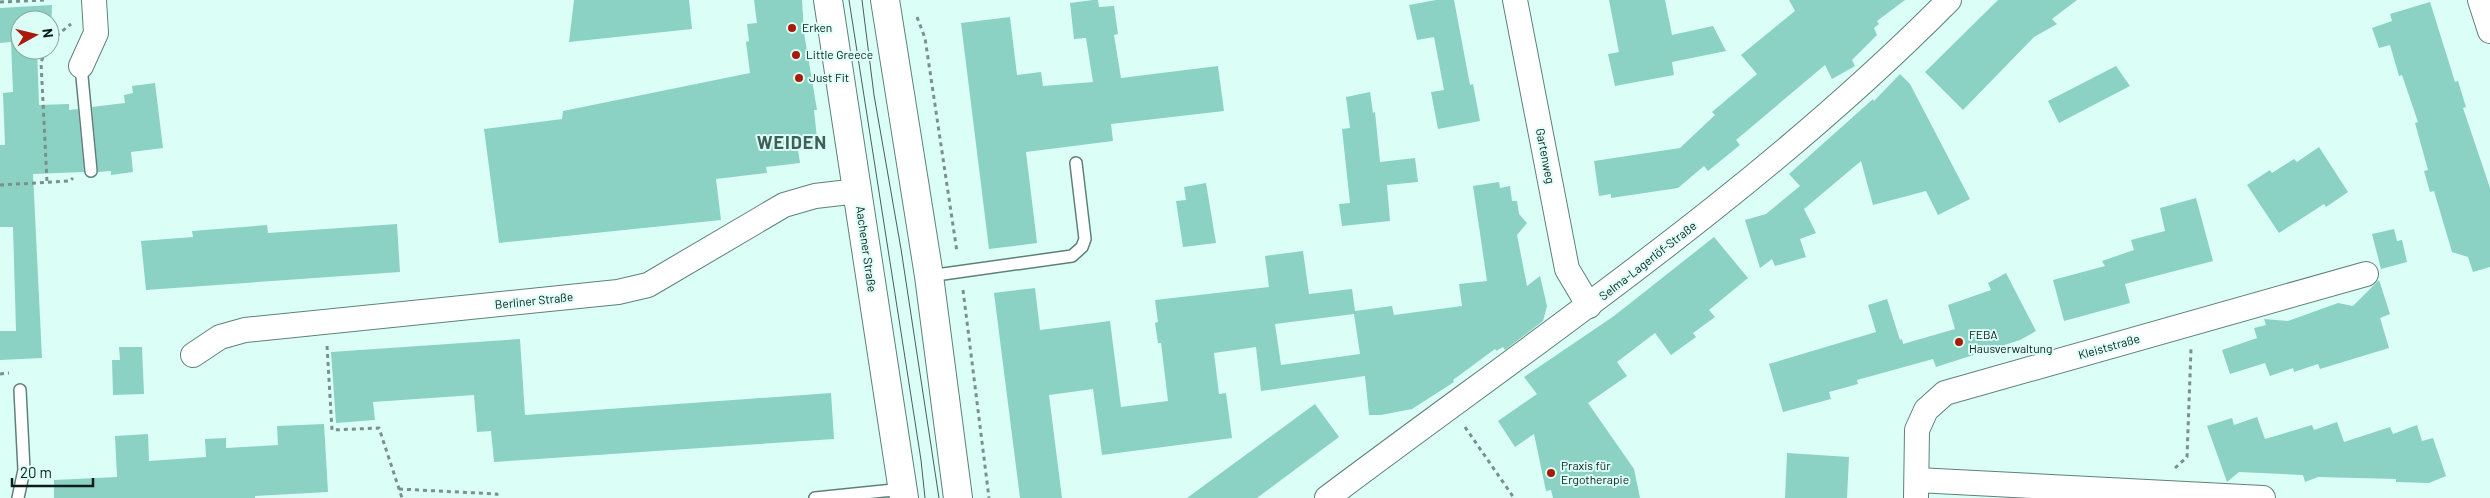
<svg xmlns="http://www.w3.org/2000/svg" width="2490" height="498" viewBox="0 0 2490 498" font-family="Barlow,sans-serif">
<style>
.building{fill:#8bd2c4;fill-rule:evenodd}
.lines{fill:none;stroke-linecap:round;stroke-linejoin:round}
.service-casing{stroke:#5f8079;stroke-width:14}
.minor-casing{stroke:#5f8079;stroke-width:26}
.secondary-casing{stroke:#5f8079;stroke-width:30}
.path{stroke:#78918b;stroke-width:3;stroke-dasharray:4 4;stroke-linecap:butt}
.service{stroke:#fff;stroke-width:11}
.minor{stroke:#fff;stroke-width:24}
.secondary{stroke:#fff;stroke-width:28}
.tram{stroke:#495d59;stroke-width:1}
.poi-dot{fill:#aa1909;stroke:#dbfff7;stroke-width:2}
.labels{text-anchor:middle;stroke-width:4;stroke-linejoin:round;paint-order:stroke}
.poi-label{font-size:12px;fill:#0f1d1a;stroke:#dbfff7;text-anchor:start}
.street-label{font-size:12px;fill:#0f1d1a;stroke:#dbfff7}
.district-label{font-size:18px;font-weight:bold;letter-spacing:1px;fill:#3f5f58;stroke:#dbfff7}
</style>
<rect width="100%" height="100%" fill="#dbfff7"/>
<g class="building">
<polygon points="574,0 689,0 692,29 569,42"/>
<polygon points="754,0 802,0 804,33 817,110 814,110 818,148 798,150 800,163 766,167 767,173 716,179 721,220 499,243 484,129 562,119 563,111 750,73 746,42 749,41 747,24 757,23"/>
<polygon points="1093,0 1098,0 1099,7 1114,6 1118,34 1114,35 1121,78 1218,66 1224,111 1111,124 1113,141 1026,152 1037,243 989,249 961,23 1010,17 1017,75 1041,72 1043,86 1093,82 1086,38 1074,39 1070,3"/>
<polygon points="1436,0 1454,0 1470,85 1473,84 1480,121 1438,129 1431,92 1444,90 1434,37 1417,40 1409,5"/>
<polygon points="1609,0 1665,0 1672,35 1713,26 1726,51 1672,62 1674,75 1615,86 1608,54 1619,52"/>
<polygon points="1789,0 1905,0 1877,21 1879,24 1874,28 1877,35 1852,60 1855,66 1832,79 1825,65 1736,140 1740,145 1708,171 1704,166 1678,188 1611,198 1611,194 1599,196 1594,161 1680,148 1715,115 1712,112 1757,74 1741,55 1795,11"/>
<polygon points="1998,0 2077,0 2052,19 2057,24 2034,37 1963,110 1925,72"/>
<polygon points="2430,2 2455,82 2458,81 2466,107 2463,108 2490,188 2490,267 2473,272 2468,257 2452,252 2434,191 2430,192 2424,171 2428,170 2415,123 2418,122 2402,75 2399,76 2390,45 2379,48 2372,28 2392,21 2390,14"/>
<polygon points="52,5 51,32 50,20 20,20 20,50 37,50 39,105 69,104 69,110 78,109 84,172 33,174 42,358 0,360 0,331 16,331 13,227 0,227 0,145 5,145 3,93 13,92 11,42 0,43 0,8"/>
<polygon points="2116,66 2130,86 2059,123 2048,101"/>
<polygon points="1900,74 1910,84 1970,199 1938,215 1926,191 1873,205 1861,161 1804,209 1816,233 1800,239 1806,257 1775,266 1772,259 1760,268 1745,220 1766,214 1800,186 1789,174 1873,99 1874,101"/>
<polygon points="155,83 163,148 131,152 133,172 111,175 111,171 98,172 92,107 125,103 124,95 133,93 132,86"/>
<polygon points="1370,92 1373,113 1375,112 1380,162 1415,158 1418,182 1387,185 1390,221 1342,226 1339,204 1350,203 1342,129 1350,128 1346,97"/>
<polygon points="2319,147 2348,192 2326,207 2324,204 2279,233 2247,185 2270,170 2272,173 2294,159 2297,162"/>
<path d="M1499,182L1500,188L1510,186L1512,201H1517L1519,214L1527,223L1517,235L1527,286L1540,276L1547,306L1543,321L1505,350L1503,347L1496,351L1495,349L1453,380L1454,382L1412,409L1381,415H1369L1365,376L1261,391L1256,347L1214,353L1219,394L1226,393L1232,438L1102,455L1093,389L1049,395L1062,498H1020L994,293L1035,288L1040,330L1110,321L1121,407L1168,401L1161,343H1158L1155,323L1158,322L1155,300L1269,287L1265,256L1303,251L1309,294L1352,289L1355,311L1392,306L1394,315L1462,306L1459,284L1487,281L1473,186ZM1354,314L1360,354L1281,365L1275,324Z"/>
<polygon points="1206,183 1216,243 1183,247 1176,201 1186,200 1184,187"/>
<polygon points="2196,198 2213,261 2125,284 2130,303 2064,321 2053,280 2105,266 2102,261 2134,250 2131,240 2165,231 2160,208"/>
<polygon points="397,224 400,272 146,290 141,241 193,237 192,231 267,225 268,233"/>
<polygon points="2394,229 2397,241 2402,240 2407,262 2381,269 2372,234"/>
<polygon points="1714,237 1748,278 1709,310 1715,317 1693,333 1696,337 1671,355 1655,333 1617,362 1627,376 1588,403 1634,469 1640,498 1553,498 1551,490 1546,491 1534,434 1515,447 1498,421 1537,394 1524,377 1614,316"/>
<polygon points="2006,273 2036,331 2020,340 1936,367 1933,359 1857,380 1858,384 1829,392 1831,399 1783,412 1769,364 1876,332 1868,305 1887,299 1900,340 1902,339 1903,344 1955,329 1948,305 1991,290 1988,283"/>
<polygon points="2379,280 2390,314 2380,318 2389,348 2320,369 2318,364 2294,372 2293,368 2270,376 2265,363 2230,374 2222,350 2257,338 2254,328 2266,325 2264,319 2288,321 2338,303 2353,306"/>
<polygon points="520,339 525,415 831,393 834,439 494,462 491,431 477,432 474,395 373,402 375,420 336,423 331,352"/>
<polygon points="119,347 142,347 144,394 113,395 112,360 120,360"/>
<polygon points="1315,404 1339,437 1257,498 1187,498"/>
<polygon points="2257,417 2265,439 2312,425 2314,430 2337,422 2344,442 2390,427 2393,434 2417,425 2422,441 2433,438 2446,476 2429,483 2396,482 2396,479 2318,477 2305,482 2303,475 2239,472 2227,482 2207,426 2232,418 2234,425"/>
<polygon points="324,424 328,492 255,496 255,498 54,498 54,480 117,477 115,436 148,434 149,461 206,457 205,439 226,438 226,448 278,445 277,426"/>
<polygon points="1787,453 1849,457 1847,498 1785,498"/>
</g>
<g class="lines">
<defs>
<g id="service">
<polyline points="81,66 91,171"/>
<polyline points="929,276 1072,256 1082,247 1085,239 1076,163"/>
<polyline points="18,498 24,470 20,390"/>
<polyline points="815,498 903,489"/>
</g>
<g id="minor">
<polyline points="1515,0 1567,269 1589,306"/>
<polyline points="2480,0 2490,31"/>
<polyline points="81,66 96,33 94,0"/>
<polyline points="193,355 220,337 245,330 618,292 648,285 784,205 815,196 858,191"/>
<polyline points="1917,480 2263,498"/>
<path d="M1327,498C1540,338 1761,190 1949,0"/>
<polyline points="1916,498 1917,430 1926,410 1945,393 2366,274"/>
</g>
<g id="secondary">
<polyline points="828,0 904,498"/>
<polyline points="885,0 929,276 958,498"/>
</g>
</defs>
<use href="#service" class="service-casing"/>
<use href="#minor" class="minor-casing"/>
<use href="#secondary" class="secondary-casing"/>
<g class="path">
<polyline points="0,2 46,0"/>
<polyline points="917,17 925,38 957,252"/>
<polyline points="50,41 71,24"/>
<polyline points="46,50 41,62 47,182"/>
<polyline points="0,185 70,181 73,178"/>
<polyline points="963,290 989,498"/>
<polyline points="327,346 332,430 379,428 402,498"/>
<polyline points="0,374 9,373"/>
<polyline points="1465,427 1514,498"/>
<polyline points="2175,468 2187,457 2191,349"/>
<polyline points="399,489 497,494 497,498"/>
</g>
<use href="#service" class="service"/>
<use href="#minor" class="minor"/>
<use href="#secondary" class="secondary"/>
<g class="tram">
<polyline points="849,0 921,460 925,498"/>
<polyline points="862,0 874,95 901,249 939,498"/>
</g>
</g>
<g class="poi-dot">
<circle cx="792" cy="28" r="5"/>
<circle cx="796" cy="55" r="5"/>
<circle cx="799" cy="78" r="5"/>
<circle cx="1959" cy="342" r="5"/>
<circle cx="1551" cy="473" r="5"/>
</g>
<g class="labels">
<g class="poi-label">
<text x="802" y="32">Erken</text>
<text x="806" y="59">Little Greece</text>
<text x="809" y="82">Just Fit</text>
<text x="1969" y="339">FEBA<tspan x="1969" dy="14">Hausverwaltung</tspan></text>
<text x="1561" y="470">Praxis für<tspan x="1561" dy="14">Ergotherapie</tspan></text>
</g>
<g class="street-label">
<text transform="translate(1545 156) rotate(79)" y="4">Gartenweg</text>
<text transform="translate(866 249) rotate(82)" y="4">Aachener Straße</text>
<text transform="translate(1648 261) rotate(-38)" y="4">Selma-Lagerlöf-Straße</text>
<text transform="translate(534 301) rotate(-6)" y="4">Berliner Straße</text>
<text transform="translate(2109 347) rotate(-16)" y="4">Kleiststraße</text>
</g>
<g class="district-label">
<text x="792" y="149">WEIDEN</text>
</g>
</g>
<g transform="translate(35 35) rotate(82)"><circle r="24" fill="#dbfff7" stroke="#89a59f"/>
<path d="M0-4L9 19L0 12L-9 19Z" fill="#aa1909"/>
<text y="-8" font-size="14" font-weight="bold" text-anchor="middle" fill="#0f1d1a">N</text>
</g>
<path d="M12 478v8h81v-8" fill="none" stroke="#0f1d1a" stroke-width="2.5"/>
<text x="20" y="478" font-size="15" fill="#0f1d1a" stroke="#dbfff7" stroke-width="4" paint-order="stroke">20 m</text>
</svg>
